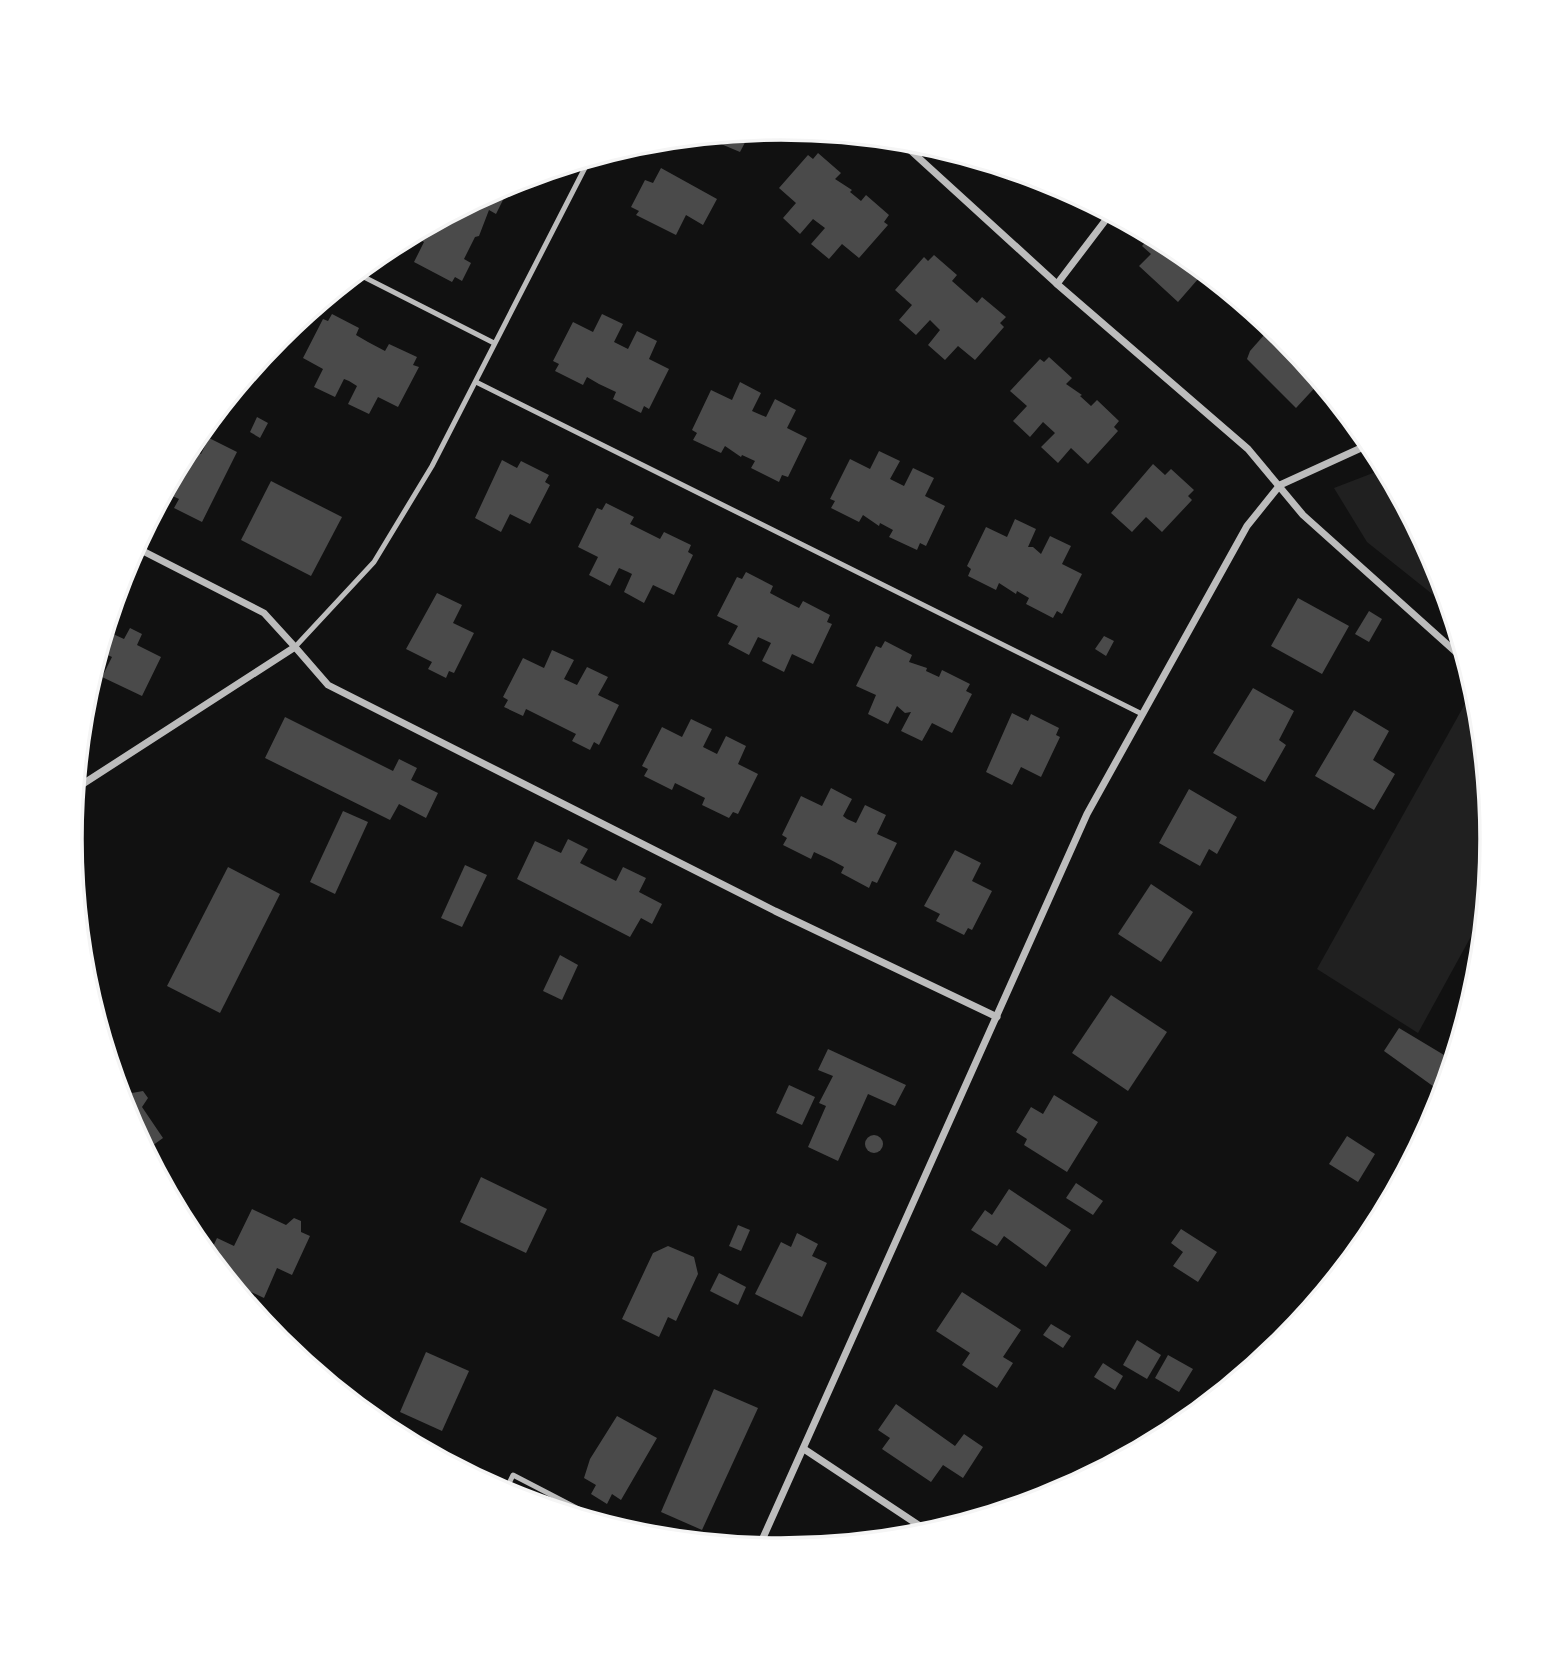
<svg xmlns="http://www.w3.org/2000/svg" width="1563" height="1679" viewBox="0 0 1563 1679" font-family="Lato,sans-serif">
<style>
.green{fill:#202020}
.building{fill:#4a4a4a}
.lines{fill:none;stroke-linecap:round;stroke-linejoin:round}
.service{stroke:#bcbcbc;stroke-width:5}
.minor{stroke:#bcbcbc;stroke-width:7}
.rim{fill:none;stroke:#f5f5f5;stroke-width:3.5}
</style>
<rect width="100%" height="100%" fill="#111"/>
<g class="green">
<polygon points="1386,468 1439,568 1451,609 1367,542 1334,488"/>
<polygon points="1470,695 1480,704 1493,839 1486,909 1418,1033 1317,969"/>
</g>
<g class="building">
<polygon points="751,131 740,152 702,136"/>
<polygon points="818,153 841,173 835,179 852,190 850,192 861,201 866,195 889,215 884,222 888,225 859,258 842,244 829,259 811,244 825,228 813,219 800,234 783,218 796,203 779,188 808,155 813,159"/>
<polygon points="661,168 717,199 703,225 686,215 676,235 636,215 639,211 631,207 645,180 653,183"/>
<polygon points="502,186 498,192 505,196 496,214 489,210 479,236 475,237 464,259 471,263 462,281 455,277 452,282 414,262 424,242 410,235"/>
<polygon points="1152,235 1177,248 1205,271 1178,302 1139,266 1151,254 1142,246"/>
<polygon points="934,255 957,275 952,281 977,303 982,297 1006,317 1000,323 1004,327 975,360 958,346 945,360 928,345 940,330 930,320 916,335 899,320 912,305 895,290 924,257 928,261"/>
<polygon points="332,314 359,328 356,335 368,342 385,351 389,344 417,357 413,365 419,367 398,407 378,397 369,414 348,404 357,386 349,381 344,379 335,397 314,387 323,369 303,358 323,319 328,321"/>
<polygon points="602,314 623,324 614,342 628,349 637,331 657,341 649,359 669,369 649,409 644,406 641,413 613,399 616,392 599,384 587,377 583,385 555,371 559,364 553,361 573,322 593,332"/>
<polygon points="1272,326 1285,337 1321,381 1296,408 1247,359 1250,351"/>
<polygon points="1049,357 1072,378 1066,384 1082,395 1080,396 1091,406 1097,400 1119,421 1114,427 1118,431 1088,464 1071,448 1058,463 1041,447 1055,433 1043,422 1030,437 1013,421 1027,406 1010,391 1040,359 1044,362"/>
<polygon points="740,382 761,393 752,411 766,417 775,399 796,410 787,428 807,438 788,477 782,475 779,482 751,468 755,461 742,455 741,457 725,446 721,453 693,440 697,433 692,430 711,390 732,400"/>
<polygon points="257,417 268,423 260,438 250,432"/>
<polygon points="209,438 237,452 202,522 174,508 179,499 164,492 188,447 201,454"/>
<polygon points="879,451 900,461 890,479 904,486 913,468 934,478 925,496 945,506 926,546 920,543 917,550 889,537 893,530 880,523 879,526 863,515 859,522 831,508 835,501 830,499 850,459 870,469"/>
<polygon points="502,460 517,468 521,461 549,475 545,482 550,485 530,524 510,514 501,532 475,518"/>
<polygon points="1153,464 1165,475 1171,469 1194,490 1188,496 1192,500 1162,532 1146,517 1132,532 1111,513"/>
<polygon points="271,481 342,517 311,576 241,540"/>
<polygon points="606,503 634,517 630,524 660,539 664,532 691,545 688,552 693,555 674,595 653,585 644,603 624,592 632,574 628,572 619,568 610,586 589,575 598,557 578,547 597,508 602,510"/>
<polygon points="1015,519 1036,529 1028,547 1033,547 1041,554 1050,536 1071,546 1062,564 1082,574 1062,614 1057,611 1053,618 1026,604 1029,598 1017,591 1016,594 999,583 996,590 968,576 971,569 967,566 986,527 1007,537"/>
<polygon points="746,572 773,586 770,593 787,602 799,608 803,601 830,615 827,622 832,624 813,664 792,654 784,672 762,661 771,643 758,637 749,655 728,644 738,626 717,616 737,577 742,579"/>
<polygon points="437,593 462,605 453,623 474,633 454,673 449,671 446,678 428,669 432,662 406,649"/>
<polygon points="1298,598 1349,626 1322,674 1271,646"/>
<polygon points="1369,611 1382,619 1369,642 1355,634"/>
<polygon points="109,617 118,621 113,634 124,639 130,628 142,634 137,645 161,657 142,696 102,677 112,657 99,651"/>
<polygon points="1104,636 1114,641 1106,656 1095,649"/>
<polygon points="885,641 912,655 909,662 927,668 926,671 939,677 942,670 970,684 966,691 972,694 952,733 932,723 922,741 901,731 911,712 905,713 897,706 888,724 868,714 876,695 856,686 876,646 881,648"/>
<polygon points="552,650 574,660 564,679 577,685 587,667 608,677 598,695 619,705 599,745 594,742 590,750 572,741 576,734 526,709 523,716 504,707 508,700 503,697 523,658 544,668"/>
<polygon points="1253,688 1294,711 1279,740 1286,745 1265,782 1213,753"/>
<polygon points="1354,710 1389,731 1373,760 1395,774 1374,810 1315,776"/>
<polygon points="1012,713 1028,721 1031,714 1059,728 1056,735 1060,737 1041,777 1021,767 1012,785 986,772"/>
<polygon points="285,717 393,771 399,759 417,768 411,780 438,793 426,818 399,804 390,820 265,758"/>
<polygon points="691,719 712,729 703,747 717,754 726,736 746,746 738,764 758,774 738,814 733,812 729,818 702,805 705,798 675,783 672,790 644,776 648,769 642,766 662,727 682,737"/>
<polygon points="831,788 852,799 843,816 847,819 856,823 865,805 886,815 877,834 897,843 877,883 872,881 869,888 841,873 844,867 831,860 814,852 811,859 783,845 787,838 782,835 801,796 822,806"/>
<polygon points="1189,789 1237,817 1217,854 1209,849 1200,866 1159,843"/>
<polygon points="343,811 368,822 335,894 310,882"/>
<polygon points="568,839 588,849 580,863 616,881 623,867 646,878 639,892 662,904 652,924 641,918 630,937 517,879 535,841 561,853"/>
<polygon points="955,850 981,863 972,881 992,891 972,930 968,928 964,935 936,921 940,914 924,906"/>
<polygon points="465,865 487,875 462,927 441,918"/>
<polygon points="228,867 280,894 220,1013 167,986"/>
<polygon points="1151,884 1193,912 1161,962 1118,934"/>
<polygon points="560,955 578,965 562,1000 543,991"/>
<polygon points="1111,995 1167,1032 1128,1091 1072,1053"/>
<polygon points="1399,1028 1454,1061 1437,1089 1384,1051"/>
<polygon points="828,1049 906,1085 895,1106 868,1094 838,1161 808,1147 826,1106 819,1103 833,1076 818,1070"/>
<polygon points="127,1085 132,1093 143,1091 148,1098 142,1107 163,1138 145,1151 124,1111 118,1092"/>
<polygon points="789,1085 815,1097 802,1125 776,1113"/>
<polygon points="1054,1095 1098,1122 1067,1172 1024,1145 1027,1139 1016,1132 1031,1107 1043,1114"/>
<circle cx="874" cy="1144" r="9"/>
<polygon points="1347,1136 1375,1154 1358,1182 1329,1164"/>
<polygon points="481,1177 547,1209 526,1253 460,1222"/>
<polygon points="1076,1183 1103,1201 1093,1215 1066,1198"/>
<polygon points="1009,1189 1071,1230 1046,1267 1004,1236 997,1246 971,1230 985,1210 992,1215"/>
<polygon points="252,1209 286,1225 294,1218 301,1221 301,1232 310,1236 292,1275 277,1268 264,1298 228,1281 208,1257 217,1238 234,1246"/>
<polygon points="738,1225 750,1230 741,1251 729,1246"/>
<polygon points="1181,1229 1217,1252 1198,1282 1173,1266 1183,1252 1171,1243"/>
<polygon points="797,1233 818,1244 812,1256 827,1263 802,1317 755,1294 781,1242 791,1247"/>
<polygon points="668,1246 694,1257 698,1274 676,1321 668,1317 659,1337 622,1319 653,1253"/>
<polygon points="719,1273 746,1287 738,1305 710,1291"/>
<polygon points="962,1292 1021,1330 1003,1357 1013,1363 997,1388 962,1365 970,1353 936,1331"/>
<polygon points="1051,1324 1071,1336 1063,1348 1043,1335"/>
<polygon points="1137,1340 1161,1355 1147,1379 1123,1365"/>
<polygon points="426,1352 469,1371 442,1431 400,1412"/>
<polygon points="1168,1355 1193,1369 1179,1392 1155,1378"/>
<polygon points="1103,1363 1123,1376 1115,1390 1094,1377"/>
<polygon points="714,1389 758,1408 702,1530 661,1512"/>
<polygon points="896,1404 955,1446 964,1434 983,1447 963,1478 943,1465 931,1482 882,1449 890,1438 878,1430"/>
<polygon points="617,1416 657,1438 621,1500 612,1494 607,1504 591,1494 596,1485 584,1478 590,1459"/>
</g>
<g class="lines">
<g class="service">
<polyline points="356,273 494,343"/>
<polyline points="476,382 1142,714"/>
<polyline points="295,647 374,562 432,466 590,158"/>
<polyline points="504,1494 513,1475 621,1531"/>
</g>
<g class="minor">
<polyline points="898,139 1057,284 1248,449 1303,515 1468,663"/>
<polyline points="1057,284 1111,213"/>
<polyline points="135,547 264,613 295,647"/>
<polyline points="75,789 295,647 328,685 775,911 997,1017"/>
<polyline points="804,1449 932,1534"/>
<polyline points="758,1549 1087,814 1247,526 1280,485 1372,443"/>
</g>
</g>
<path d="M0 0H1563V1679H0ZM82 839a699 699 0 1 1 1398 0a699 699 0 1 1-1398 0Z" fill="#fff" fill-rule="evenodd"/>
<path class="rim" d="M82 839a699 699 0 1 1 1398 0a699 699 0 1 1-1398 0Z"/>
</svg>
